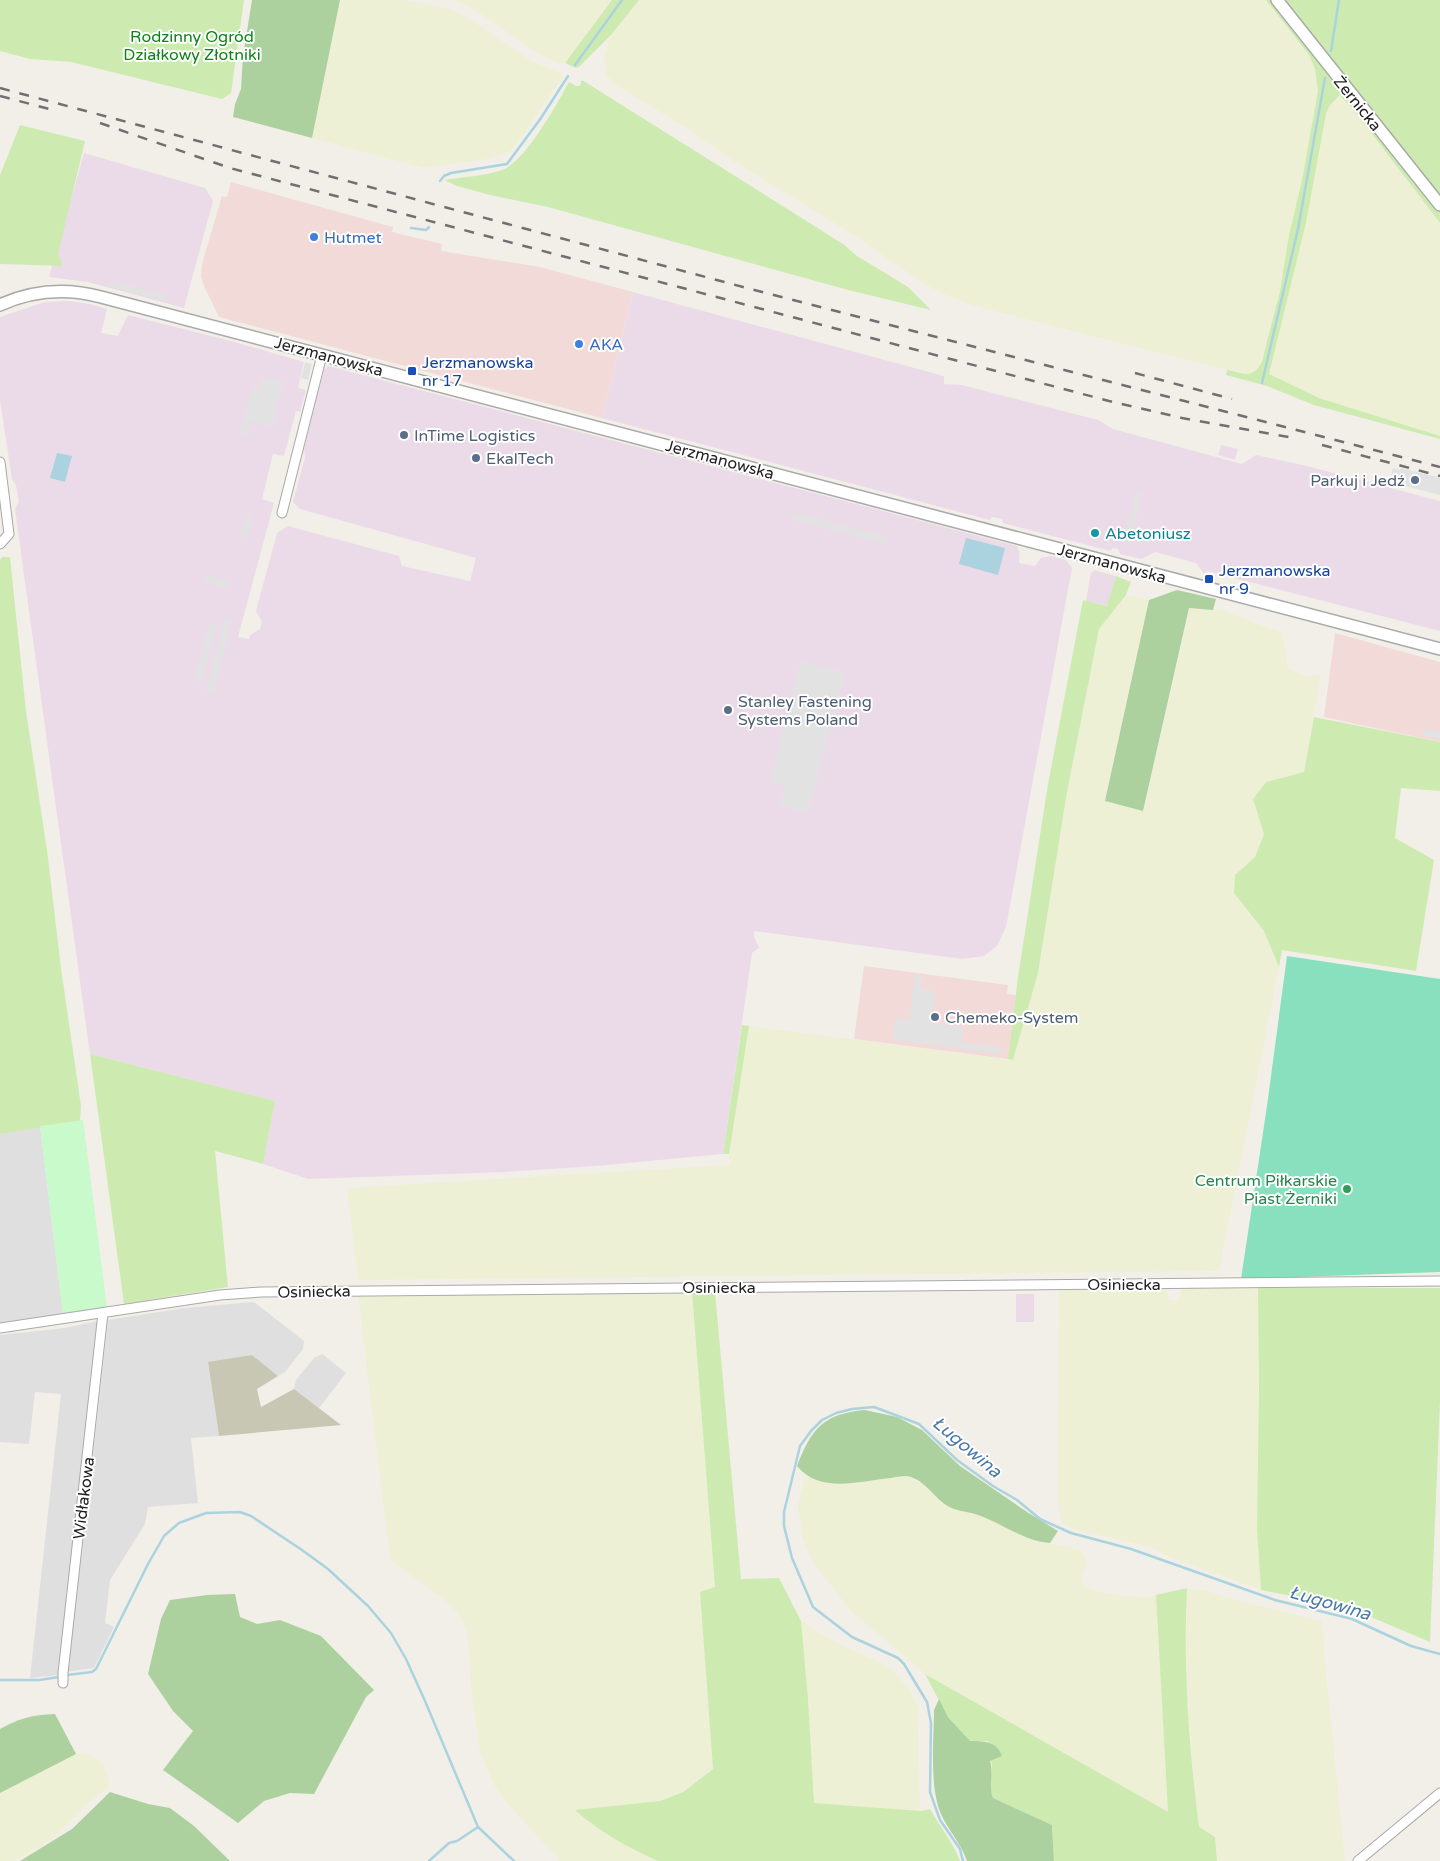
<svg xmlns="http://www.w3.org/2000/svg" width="1440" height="1861" viewBox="0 0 1440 1861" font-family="'Varela Round',sans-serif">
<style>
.residential{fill:#e0dfdf}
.commercial{fill:#f2dad9}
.industrial{fill:#ebdbe8}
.construction{fill:#c7c7b4}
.farmland{fill:#eef0d5}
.grass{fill:#cdebb0}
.forest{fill:#add19e}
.park{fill:#c8facc}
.pitch{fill:#88e0be}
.parking{fill:#e2e2e2}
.water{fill:#aad3df}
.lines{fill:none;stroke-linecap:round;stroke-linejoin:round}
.stream{stroke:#aad3df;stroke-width:2.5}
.minor-casing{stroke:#a9a9a9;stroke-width:11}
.tertiary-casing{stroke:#a9a9a9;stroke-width:14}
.minor{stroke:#fff;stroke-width:9}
.tertiary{stroke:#fff;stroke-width:11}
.rail{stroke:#707070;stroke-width:2.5;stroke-dasharray:10 10;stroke-linecap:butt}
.shop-dot{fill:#3f7fe0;stroke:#fff;stroke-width:2}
.transit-dot{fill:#1a4fb4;stroke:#fff;stroke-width:2}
.service-dot{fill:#5c6f8a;stroke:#fff;stroke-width:2}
.culture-dot{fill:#0f9aa8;stroke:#fff;stroke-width:2}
.leisure-dot{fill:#2e9e5b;stroke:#fff;stroke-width:2}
.labels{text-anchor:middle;stroke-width:4;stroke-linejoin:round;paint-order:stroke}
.park-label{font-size:16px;fill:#0c8416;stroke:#fff}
.street-label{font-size:16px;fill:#222;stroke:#fff}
.shop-label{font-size:16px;fill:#366cbe;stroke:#fff;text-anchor:start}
.transit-label{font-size:16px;fill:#164399;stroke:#fff;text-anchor:start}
.service-label{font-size:16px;fill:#4e5e75;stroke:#fff;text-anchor:start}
.culture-label{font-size:16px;fill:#0d838f;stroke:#fff;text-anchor:start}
.leisure-label{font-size:16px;fill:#27864d;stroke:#fff;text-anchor:end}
.water-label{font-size:18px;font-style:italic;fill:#4a7aab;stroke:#fff}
</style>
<rect width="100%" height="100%" fill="#f2efe9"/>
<g class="residential">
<polygon points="40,1126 63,1314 0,1323 0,1134"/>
<polygon points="254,1302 304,1341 303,1349 285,1372 278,1376 252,1355 208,1363 219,1436 191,1438 198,1503 148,1507 145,1524 110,1580 105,1623 114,1627 94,1668 66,1672 82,1553 108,1320 184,1308"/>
<polygon points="98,1321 60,1675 30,1678 61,1394 35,1392 29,1444 0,1442 0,1335 65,1328"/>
<polygon points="322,1354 346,1373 319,1408 294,1389 296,1380 314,1358"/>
</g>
<g class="commercial">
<polygon points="231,182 393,227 392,232 442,244 441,251 540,267 633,292 602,418 219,317 204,286 201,277 202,264 222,196 227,197"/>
<polygon points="1335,633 1440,662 1440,742 1324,717"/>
<polygon points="864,966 1008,985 1007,994 1016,995 1008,1059 854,1039"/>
</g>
<g class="industrial">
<polygon points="84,153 205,188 213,201 184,308 88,282 49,277"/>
<polygon points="633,292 944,376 944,384 962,385 1098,420 1113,429 1242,464 1256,455 1307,466 1440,501 1440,631 1207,571 1206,576 1196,563 1155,552 1142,559 1120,554 1118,549 1113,548 1110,551 1003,523 1002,519 992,517 990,520 602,418"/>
<polygon points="68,301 90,304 107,309 101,333 118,336 128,315 231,341 304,362 298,388 306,390 300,412 296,411 284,456 273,454 262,499 274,503 238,637 249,639 250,635 260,629 262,622 256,611 277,533 288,526 399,556 402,566 470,581 476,558 300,509 293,502 305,457 304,450 317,395 324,370 328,366 1017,546 1020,554 1019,563 1035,566 1041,558 1050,556 1066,560 1072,568 1006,927 997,946 984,956 962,959 754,931 754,937 759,948 752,953 723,1154 596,1166 505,1172 308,1179 263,1164 275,1101 90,1054 15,509 19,502 16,485 12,479 0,400 0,317 45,302"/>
<polygon points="1221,445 1238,449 1235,460 1218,455"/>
<polygon points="1094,570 1116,576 1108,606 1086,601 1091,572 1093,573"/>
<rect x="1016" y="1294" width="18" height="28"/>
</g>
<polygon class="construction" points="252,1355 278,1376 257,1389 261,1407 294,1389 341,1425 219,1436 208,1362"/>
<g class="farmland">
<polygon points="340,0 405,0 446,8 462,15 480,26 530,60 564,75 514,148 508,153 488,159 423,168 312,138"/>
<polygon points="452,0 612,0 565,63 557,63 545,57 527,47 492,21 462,3"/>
<polygon points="639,0 1266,0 1309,55 1315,69 1318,91 1302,180 1289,235 1280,291 1266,345 1257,371 1252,374 1227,370 1002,313 969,304 941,293 923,283 852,234 732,160 685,127 614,84 606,74 604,58 611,35"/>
<polygon points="1340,95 1359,117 1440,223 1440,436 1319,398 1269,374 1306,223 1326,114 1330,105"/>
<polygon points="1126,595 1149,600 1105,801 1143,810 1190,608 1222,610 1282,633 1288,668 1304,676 1321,675 1304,772 1266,782 1253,799 1264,834 1255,857 1235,875 1234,894 1264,931 1279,967 1219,1271 358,1280 347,1188 730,1165 729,1154 736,1101 749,1026 1013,1060 1038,973 1067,792 1099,629"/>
<polygon points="1165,1288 1170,1300 1178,1300 1182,1288 1258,1288 1259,1387 1257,1530 1261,1590 1172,1558 1151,1547 1076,1530 1066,1526 1061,1521 1058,1503 1059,1290"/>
<polygon points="692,1292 715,1588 700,1593 713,1769 683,1792 660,1801 575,1810 588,1822 645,1855 658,1861 560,1861 504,1800 493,1783 480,1752 472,1697 467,1632 458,1613 442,1598 390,1560 358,1295"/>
<polygon points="805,1476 829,1484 907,1476 923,1484 946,1505 956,1510 975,1514 994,1521 1037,1542 1062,1545 1080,1550 1087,1559 1081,1582 1086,1587 1097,1591 1122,1596 1148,1597 1156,1595 1168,1812 925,1674 853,1613 816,1567 803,1540 798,1505"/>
<polygon points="1187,1588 1203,1590 1250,1604 1322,1621 1327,1683 1345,1860 1344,1861 1217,1861 1215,1837 1199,1827 1195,1796 1186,1687"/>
<polygon points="801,1621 829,1639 882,1663 897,1675 910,1691 918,1706 920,1812 814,1804 808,1699"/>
<polygon points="76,1754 90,1755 102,1763 110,1782 107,1789 89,1802 59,1833 41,1846 14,1861 0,1861 0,1793"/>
</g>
<g class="grass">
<polygon points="0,0 244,0 231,93 222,99 71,62 30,59 0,51"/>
<polygon points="612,0 639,0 611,35 579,67 576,68 565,63"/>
<path d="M1266,0H1271L1326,72L1440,212V223L1359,117L1340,95L1330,105L1326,114L1306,223L1269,374L1319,398L1440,436V439L1314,405L1267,386L1226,375L1227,370C1245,373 1253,380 1262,361L1280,291L1289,235L1302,180L1318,91L1315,69L1309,55Z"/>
<polygon points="1283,0 1440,0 1440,196"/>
<path d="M582,80L843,244L857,256L908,287L931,310L852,291L548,207L490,195L457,186L444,180C463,177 484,176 502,170C525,162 557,104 569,82L576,86H580Z"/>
<polygon points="20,125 85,141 58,254 63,266 0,264 0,175"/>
<polygon points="2,557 10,557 26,711 47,850 61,968 81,1106 80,1121 0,1134 0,560"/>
<polygon points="1116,576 1131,582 1126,595 1099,629 1067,792 1038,973 1013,1060 1008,1059 1018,977 1048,784 1083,600 1107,606"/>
<polygon points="1314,717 1440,742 1440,791 1401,788 1395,838 1434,860 1416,971 1282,950 1279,967 1264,931 1234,893 1235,875 1255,857 1264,834 1253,799 1266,782 1304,772"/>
<polygon points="742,1025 749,1026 729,1154 723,1154"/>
<polygon points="90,1054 275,1101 263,1164 215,1151 228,1287 124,1304"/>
<polygon points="1258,1288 1440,1288 1440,1401 1430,1642 1347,1607 1261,1590 1257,1530 1259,1387"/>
<path d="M692,1292H715L741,1579L779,1578L801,1621L808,1699L814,1803L920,1811L930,1809C940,1827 953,1842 960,1861H658C629,1848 598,1831 575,1810L660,1801L683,1792L713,1769L700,1592L715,1587Z"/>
<path d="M1187,1588C1183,1668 1189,1748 1199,1827L1215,1837L1217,1861H1054L1052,1825L993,1798L990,1790L992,1766L988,1741H970L948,1717L925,1674L1168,1812L1156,1595Z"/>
</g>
<g class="forest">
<polygon points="252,0 340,0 312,138 233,117 235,104 241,89 243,56"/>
<polygon points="1177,590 1216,599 1213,610 1189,608 1143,811 1105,801 1149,600"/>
<path d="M865,1410L897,1417L922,1430L960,1466L1027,1512L1058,1531L1050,1543C1022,1541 1001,1522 975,1514C965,1511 955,1511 946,1505C933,1496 923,1478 906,1476C901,1476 895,1477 891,1478C858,1481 820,1494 797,1466C812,1428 823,1414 865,1410Z"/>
<polygon points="235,1594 240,1617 257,1624 280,1620 321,1636 374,1690 366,1697 314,1794 290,1793 264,1801 238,1823 163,1770 193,1731 173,1711 148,1674 161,1619 170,1600 207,1595"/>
<path d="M939,1699L948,1717L970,1741C983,1741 997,1741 1002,1756L990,1761C994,1773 988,1786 993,1798L1052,1825L1054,1861H967C961,1843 948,1830 941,1814C929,1787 934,1739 934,1710Z"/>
<path d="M55,1714L76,1754L0,1793V1729C20,1718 32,1715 55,1714Z"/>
<polygon points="110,1792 148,1804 170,1808 194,1826 230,1861 20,1861 72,1829"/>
</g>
<polygon class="park" points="83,1120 107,1308 63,1314 40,1126"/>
<polygon class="pitch" points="1287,956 1440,979 1440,1272 1241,1279 1267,1106"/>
<g class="parking">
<polygon points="110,280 166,295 164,301 108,286"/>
<polygon points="305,362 312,364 308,380 301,378"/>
<polygon points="262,377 284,382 272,427 251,421 247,435 240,433 252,387 259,389"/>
<polygon points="1393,468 1400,470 1401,468 1440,478 1440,495 1390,482"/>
<polygon points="1136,492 1142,493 1129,545 1123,544"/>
<polygon points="794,513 887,537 886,543 792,520"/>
<polygon points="246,515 252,516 247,538 240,536"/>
<polygon points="206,575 228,581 226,588 205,582"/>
<polygon points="225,619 232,621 213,693 206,691"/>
<polygon points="209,623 217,625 201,683 194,681"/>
<polygon points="801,661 845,673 808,813 780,805 785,785 770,781"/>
<polygon points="1423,729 1440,732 1440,739 1422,735"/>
<polygon points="915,975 922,977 921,989 936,991 931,1023 963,1027 961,1042 1002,1048 1001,1054 893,1040 896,1018 909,1020"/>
</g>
<g class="water">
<polygon points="57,453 72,456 65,482 50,478"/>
<polygon points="966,538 1005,548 998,575 959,564"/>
</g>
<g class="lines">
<g class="stream">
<polyline points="1331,51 1339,0"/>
<polyline points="575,65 622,0"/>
<polyline points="440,181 444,176 451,173 507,164 541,118 568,76"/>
<polyline points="411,228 426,230 429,227"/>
<polyline points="1262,383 1298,229 1325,78"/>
<polyline points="67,1675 92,1672 96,1669 148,1564 164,1536 179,1523 206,1513 240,1512 251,1516 302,1550 328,1569 368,1606 391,1633 406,1659 425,1701 478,1827 514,1861"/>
<polyline points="0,1680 39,1680 59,1677"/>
<polyline points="429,1861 449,1843 457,1841 478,1827"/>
<polyline points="963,1861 960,1849 940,1820 930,1792 931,1723 927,1702 904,1664 898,1658 852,1637 813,1607 792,1558 784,1526 784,1512 800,1446 811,1431 822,1420 836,1413 852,1409 874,1407 919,1424 957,1460 993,1486 1017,1500 1040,1519 1071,1533 1131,1549 1275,1600 1352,1619 1411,1646 1440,1654"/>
</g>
<defs>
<g id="minor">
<polyline points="0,462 9,534 0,544"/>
<polyline points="282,513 322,355"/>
<polyline points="0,1328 220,1295 261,1292 1440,1281"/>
<polyline points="63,1683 63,1673 103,1313"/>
<polyline points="1358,1861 1440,1793"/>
</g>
<g id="tertiary">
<polyline points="1277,0 1440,205"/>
<path d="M0,305C33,290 67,288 101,297L1440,649"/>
</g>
</defs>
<use href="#minor" class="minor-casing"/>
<use href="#tertiary" class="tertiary-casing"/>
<use href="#minor" class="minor"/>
<use href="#tertiary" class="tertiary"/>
<g class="rail">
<polyline points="0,88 743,287 1440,467"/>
<polyline points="0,96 53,110"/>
<polyline points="100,123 230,168 1109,401 1182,418 1294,438"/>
<polyline points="1135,373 1232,399"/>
<polyline points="1322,445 1440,476"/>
</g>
</g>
<g class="shop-dot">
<circle cx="314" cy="237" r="5"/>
<circle cx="579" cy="344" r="5"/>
</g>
<g class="transit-dot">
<rect x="407" y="366" width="10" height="10" rx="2.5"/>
<rect x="1204" y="574" width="10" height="10" rx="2.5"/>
</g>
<g class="service-dot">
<circle cx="404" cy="435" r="5"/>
<circle cx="476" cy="458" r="5"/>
<circle cx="1415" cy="480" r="5"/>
<circle cx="728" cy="710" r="5"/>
<circle cx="935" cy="1017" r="5"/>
</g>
<circle class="culture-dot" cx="1095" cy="533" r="5"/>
<circle class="leisure-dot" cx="1347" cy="1189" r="5"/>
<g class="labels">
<g class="park-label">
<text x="192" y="42">Rodzinny Ogród<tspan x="192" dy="18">Działkowy Złotniki</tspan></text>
</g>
<g class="street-label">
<text transform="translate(1358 103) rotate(51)" y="6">Żernicka</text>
<text transform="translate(329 356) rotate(15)" y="6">Jerzmanowska</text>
<text transform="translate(720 459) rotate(15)" y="6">Jerzmanowska</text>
<text transform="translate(1112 563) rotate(15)" y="6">Jerzmanowska</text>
<text x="1124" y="1290">Osiniecka</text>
<text x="719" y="1293">Osiniecka</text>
<text transform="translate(314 1291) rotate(-1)" y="6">Osiniecka</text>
<text transform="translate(83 1498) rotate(-83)" y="6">Widłakowa</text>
</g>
<g class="shop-label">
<text x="324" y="243">Hutmet</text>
<text x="589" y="350">AKA</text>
</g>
<g class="transit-label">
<text x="422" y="368">Jerzmanowska<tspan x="422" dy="18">nr 17</tspan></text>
<text x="1219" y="576">Jerzmanowska<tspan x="1219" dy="18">nr 9</tspan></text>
</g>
<g class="service-label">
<text x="414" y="441">InTime Logistics</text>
<text x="486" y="464">EkalTech</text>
<text x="1405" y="486" text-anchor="end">Parkuj i Jedź</text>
<text x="738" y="707">Stanley Fastening<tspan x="738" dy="18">Systems Poland</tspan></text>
<text x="945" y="1023">Chemeko-System</text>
</g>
<g class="culture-label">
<text x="1105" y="539">Abetoniusz</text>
</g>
<g class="leisure-label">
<text x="1337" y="1186">Centrum Piłkarskie<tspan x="1337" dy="18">Piast Żerniki</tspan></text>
</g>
<g class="water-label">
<text transform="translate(967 1447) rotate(40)" y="6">Ługowina</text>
<text transform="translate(1330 1603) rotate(16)" y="6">Ługowina</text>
</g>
</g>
</svg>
